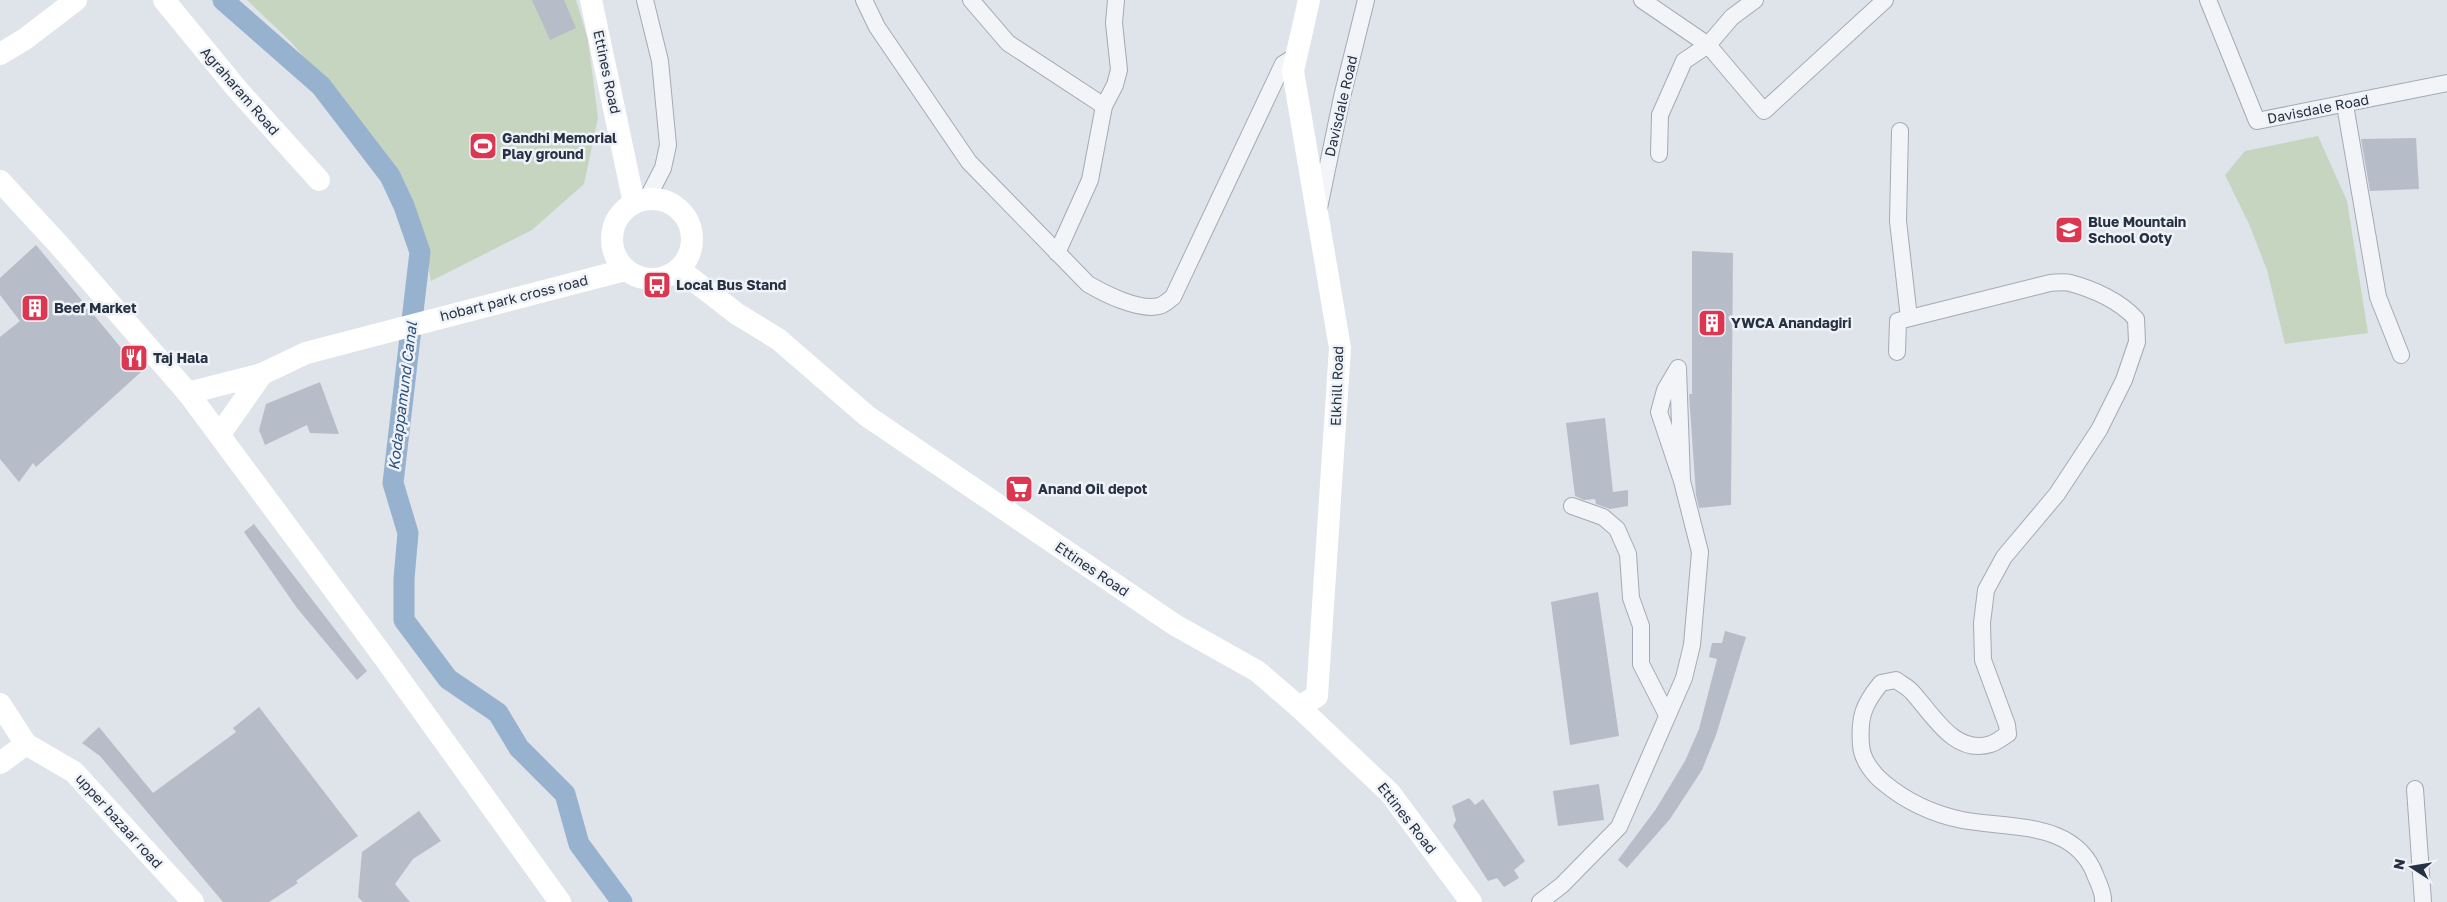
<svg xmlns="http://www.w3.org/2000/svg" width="2447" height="902" viewBox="0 0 2447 902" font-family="'Golos Text',sans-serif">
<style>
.green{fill:#c5d5bf}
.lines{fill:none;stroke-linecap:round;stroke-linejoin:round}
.canal{stroke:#96b2ce;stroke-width:21}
.building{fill:#b6bdc8}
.street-casing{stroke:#a4aab5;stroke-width:18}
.street{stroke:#f2f4f8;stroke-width:16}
.secondary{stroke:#fff;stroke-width:22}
.labels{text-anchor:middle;stroke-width:5;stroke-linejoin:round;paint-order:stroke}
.street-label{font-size:14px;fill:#263143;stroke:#eff2f7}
.poi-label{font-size:14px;font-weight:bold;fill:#263143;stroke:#eff2f7;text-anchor:start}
.water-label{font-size:15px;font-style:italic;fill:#2b507c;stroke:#eff2f7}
</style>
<rect width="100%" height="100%" fill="#dfe3ea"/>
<g class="green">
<polygon points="247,0 576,0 588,40 598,118 584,184 532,230 431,281 421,231 395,174 345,106 292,43"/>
<polygon points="2318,136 2347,201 2368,333 2285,344 2267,270 2249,224 2225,175 2245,151"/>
</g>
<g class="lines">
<polyline class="canal" points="223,0 321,86 390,176 404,206 420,252 393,483 408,533 404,579 404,620 448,679 498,713 519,748 565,794 579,844 622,902"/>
</g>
<g class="building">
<polygon points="532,0 564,0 576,28 550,40"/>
<polygon points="2416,138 2419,189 2370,191 2361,139"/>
<polygon points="36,245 141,372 36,467 33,463 19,482 0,459 0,337 20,321 0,295 0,278"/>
<polygon points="1692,251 1733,253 1731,505 1699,508 1696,495 1689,394 1692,394"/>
<polygon points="320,382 339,434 310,433 307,425 265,445 259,430 266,404"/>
<polygon points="1605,418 1613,492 1628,490 1628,506 1610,509 1596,504 1595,499 1584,500 1575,496 1566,423"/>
<polygon points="254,524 367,671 357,680 297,608 244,532"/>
<polygon points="1598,592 1619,736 1570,745 1551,602"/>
<polygon points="1725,631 1746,637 1716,735 1702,770 1670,819 1627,868 1618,860 1656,809 1685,761 1699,729 1717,659 1709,657 1712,643 1722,643"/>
<polygon points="259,707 358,836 296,881 298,883 269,902 223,902 100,756 82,743 99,727 153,793 236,732 233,728"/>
<polygon points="1599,784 1604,820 1558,826 1553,791"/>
<polygon points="1469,798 1475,805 1483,799 1525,861 1514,870 1519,878 1504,887 1497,878 1488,881 1453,826 1456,820 1452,806"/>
<polygon points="419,811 441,841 413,859 395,884 410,902 363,902 358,897 362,852"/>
</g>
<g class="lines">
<defs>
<g id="street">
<polyline points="645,0 660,61 668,145 663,168 647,199"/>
<path d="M864,0L877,27L969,162L1088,284C1105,294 1139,311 1159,306C1164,305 1169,300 1173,297L1283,64L1296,56"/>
<polyline points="971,0 1008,43 1104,106"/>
<polyline points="1642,0 1708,45 1732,17 1755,0"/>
<polyline points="2208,0 2257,121 2447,83"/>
<polyline points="2345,105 2378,297 2401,355"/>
<polyline points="1900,131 1898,221 1909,318"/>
<polyline points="1659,154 1660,115 1684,61 1708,45 1764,111 1885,0"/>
<polyline points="1319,208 1342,97 1366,0"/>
<polyline points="1057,253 1090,180 1104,106 1115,85 1119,70 1114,23 1116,0"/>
<path d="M1897,352L1898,321L2050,283C2056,283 2064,281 2070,283C2093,289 2120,301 2136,319L2137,342L2124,380L2099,430L2057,494L2004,557L1986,590L1982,623L1983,660L2007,725L2008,734C2003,737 1997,742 1991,744C1954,756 1932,713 1912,692C1908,687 1901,684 1896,680L1881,683C1863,705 1859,717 1861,745C1862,760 1873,774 1884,783C1907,802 1933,814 1962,820C2010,829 2076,820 2096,877C2099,884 2104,894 2103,902"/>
<polyline points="1572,506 1603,517 1617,529 1628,554 1631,598 1641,626 1641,664 1666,713"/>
<polyline points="2415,789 2423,902"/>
<polyline points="1540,902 1562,885 1619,827 1684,678 1692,645 1700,552 1682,481 1659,412 1665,390 1678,368 1682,481"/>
</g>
</defs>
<use href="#street" class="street-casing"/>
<use href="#street" class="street"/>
<g class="secondary">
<polyline points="164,0 237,89 319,180"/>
<polyline points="591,0 634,203"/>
<polyline points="0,54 25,39 76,0"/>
<polyline points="0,181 60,246 188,393"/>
<circle cx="652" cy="239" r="40"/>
<polyline points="679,269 737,314 778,339 867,416 1175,625 1257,671 1299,707 1390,793 1471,902"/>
<polyline points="262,374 306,353 625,270"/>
<polyline points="220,434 262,374 188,393 378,649 560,902"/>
<polyline points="0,704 26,744 74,772 193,902"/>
<polyline points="1299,707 1317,696 1340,348 1293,71 1309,0"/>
<polyline points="0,763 26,744"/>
</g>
</g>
<defs>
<symbol id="stadium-square" viewBox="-11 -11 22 22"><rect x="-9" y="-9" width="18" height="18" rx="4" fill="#dd3651" stroke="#eff2f7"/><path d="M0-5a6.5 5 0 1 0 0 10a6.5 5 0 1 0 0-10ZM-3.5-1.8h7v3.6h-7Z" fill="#fff"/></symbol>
<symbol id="school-square" viewBox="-11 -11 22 22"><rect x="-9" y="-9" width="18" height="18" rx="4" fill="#dd3651" stroke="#eff2f7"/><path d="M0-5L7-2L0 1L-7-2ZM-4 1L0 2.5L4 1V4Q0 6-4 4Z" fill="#fff"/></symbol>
<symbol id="bus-square" viewBox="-11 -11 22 22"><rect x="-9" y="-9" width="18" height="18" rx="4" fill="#dd3651" stroke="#eff2f7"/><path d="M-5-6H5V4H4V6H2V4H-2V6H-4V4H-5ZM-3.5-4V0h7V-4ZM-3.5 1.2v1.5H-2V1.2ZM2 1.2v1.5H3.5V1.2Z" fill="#fff"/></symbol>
<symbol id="building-square" viewBox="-11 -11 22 22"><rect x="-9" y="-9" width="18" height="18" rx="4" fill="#dd3651" stroke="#eff2f7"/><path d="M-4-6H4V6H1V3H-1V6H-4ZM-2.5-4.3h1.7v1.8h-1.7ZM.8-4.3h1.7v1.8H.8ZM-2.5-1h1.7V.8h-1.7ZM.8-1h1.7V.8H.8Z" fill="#fff"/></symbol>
<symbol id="restaurant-square" viewBox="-11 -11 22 22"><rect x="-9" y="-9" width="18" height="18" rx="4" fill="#dd3651" stroke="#eff2f7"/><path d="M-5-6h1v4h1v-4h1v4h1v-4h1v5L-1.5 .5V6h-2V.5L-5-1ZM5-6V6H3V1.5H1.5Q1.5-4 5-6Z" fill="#fff"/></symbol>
<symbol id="supermarket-square" viewBox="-11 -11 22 22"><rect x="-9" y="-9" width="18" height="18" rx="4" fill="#dd3651" stroke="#eff2f7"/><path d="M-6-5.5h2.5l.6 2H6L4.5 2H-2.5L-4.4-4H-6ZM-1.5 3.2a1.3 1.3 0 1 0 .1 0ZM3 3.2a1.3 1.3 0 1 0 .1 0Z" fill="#fff"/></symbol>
</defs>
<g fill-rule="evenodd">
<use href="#stadium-square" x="467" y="130" width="32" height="32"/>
<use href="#school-square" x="2053" y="214" width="32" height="32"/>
<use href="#bus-square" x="641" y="269" width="32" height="32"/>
<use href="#building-square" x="19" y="292" width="32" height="32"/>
<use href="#building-square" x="1696" y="307" width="32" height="32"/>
<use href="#restaurant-square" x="118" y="342" width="32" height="32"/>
<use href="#supermarket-square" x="1003" y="473" width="32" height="32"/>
</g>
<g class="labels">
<g class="street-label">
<text transform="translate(607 72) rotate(78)" y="5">Ettines Road</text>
<text transform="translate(240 91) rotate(49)" y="5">Agraharam Road</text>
<text transform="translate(1341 106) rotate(-77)" y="5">Davisdale Road</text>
<text transform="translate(2318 109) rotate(-11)" y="5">Davisdale Road</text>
<text transform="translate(514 298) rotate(-14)" y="5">hobart park cross road</text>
<text transform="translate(1337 386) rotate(-88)" y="5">Elkhill Road</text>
<text transform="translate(1092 569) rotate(34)" y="5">Ettines Road</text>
<text transform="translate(1407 818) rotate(52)" y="5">Ettines Road</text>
<text transform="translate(119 821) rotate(48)" y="5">upper bazaar road</text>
</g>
<g class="poi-label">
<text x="502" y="143">Gandhi Memorial<tspan x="502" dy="16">Play ground</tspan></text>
<text x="2088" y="227">Blue Mountain<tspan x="2088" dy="16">School Ooty</tspan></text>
<text x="676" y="290">Local Bus Stand</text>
<text x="54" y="313">Beef Market</text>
<text x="1731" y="328">YWCA Anandagiri</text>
<text x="153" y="363">Taj Hala</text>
<text x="1038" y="494">Anand Oil depot</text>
</g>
<g class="water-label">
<text transform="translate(403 396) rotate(-83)" y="5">Kodappamund Canal</text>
</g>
</g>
<g transform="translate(2412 867) rotate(282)" stroke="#eff2f7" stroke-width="4" paint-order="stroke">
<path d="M0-4L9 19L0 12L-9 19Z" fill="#263143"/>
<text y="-8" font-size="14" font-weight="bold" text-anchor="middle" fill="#263143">N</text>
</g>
</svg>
